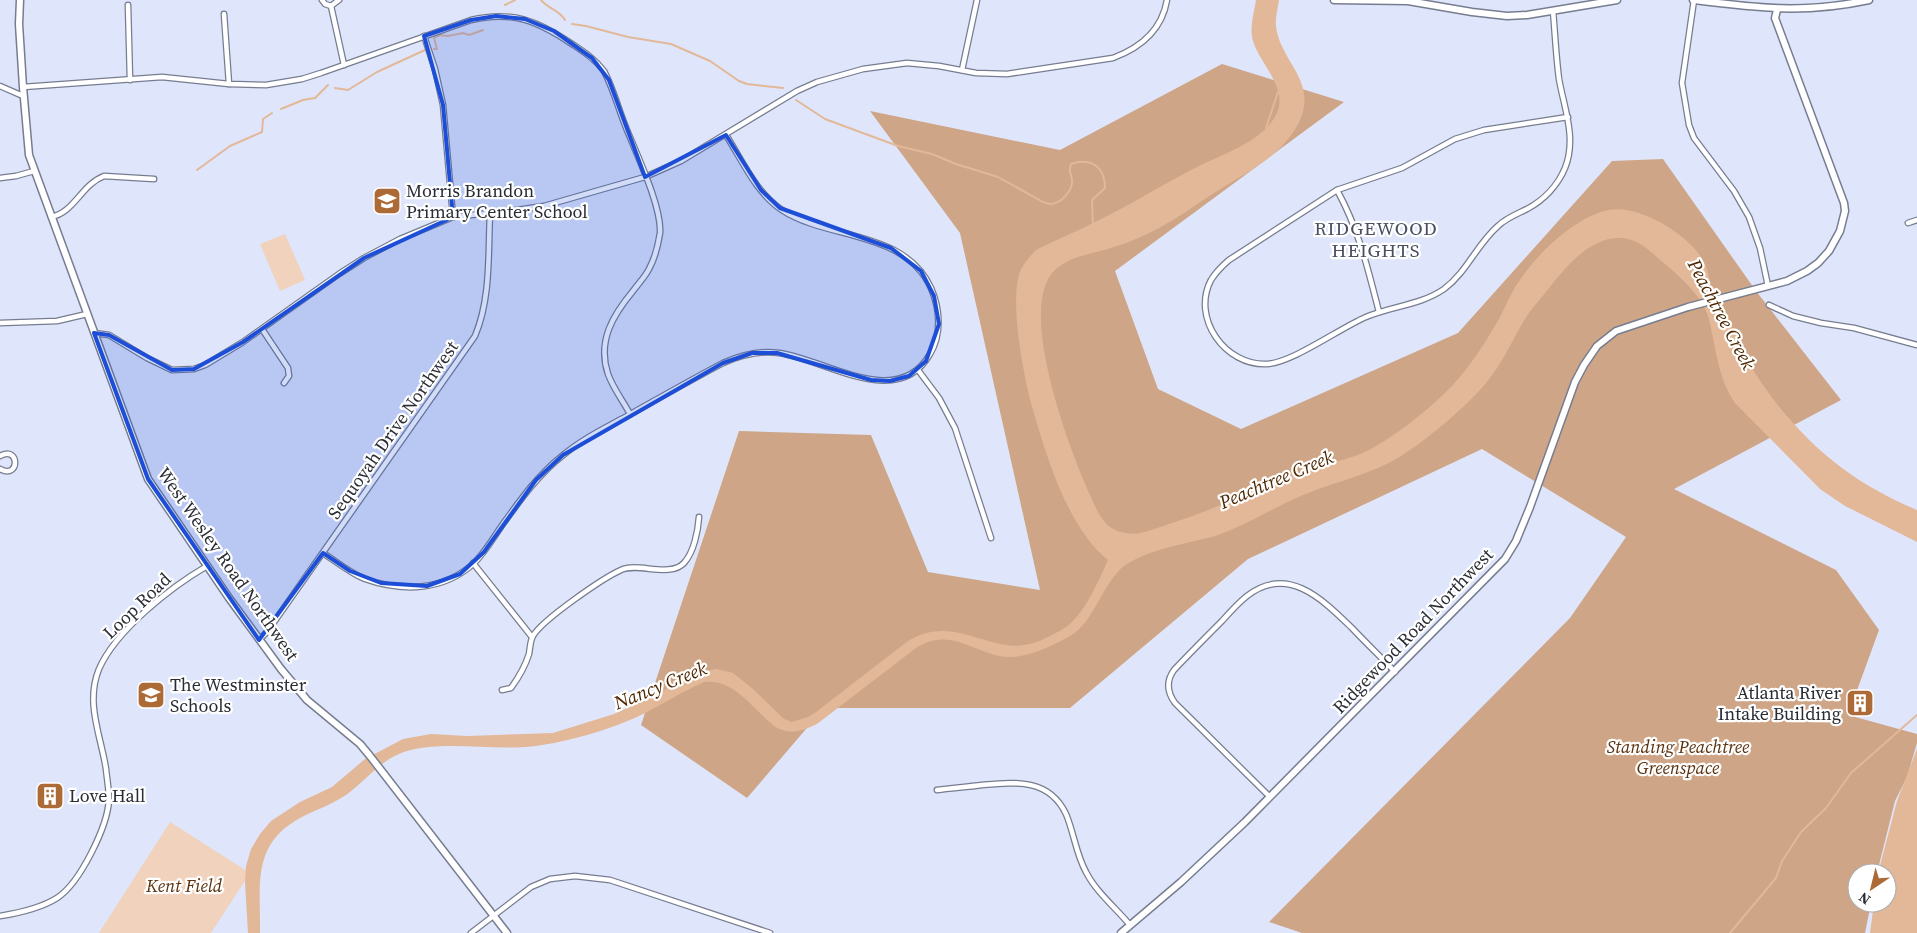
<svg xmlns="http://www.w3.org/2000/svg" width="1917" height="933" viewBox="0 0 1917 933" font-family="'Source Serif 4',serif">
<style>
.green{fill:#f0d2bd}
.forest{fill:#cea586}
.water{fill:#e2b899}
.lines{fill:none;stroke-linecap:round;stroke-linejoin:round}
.stream{stroke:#e2b899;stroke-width:2}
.street-casing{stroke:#777d90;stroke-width:7}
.secondary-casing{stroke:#777d90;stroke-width:9}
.street{stroke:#fff;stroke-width:4.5}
.secondary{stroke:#fff;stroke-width:6}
.marked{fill:#1d4ed8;fill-opacity:0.2;stroke:#1d4ed8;stroke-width:4;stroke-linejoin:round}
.labels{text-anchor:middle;stroke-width:4.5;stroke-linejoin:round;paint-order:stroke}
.poi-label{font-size:18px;fill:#292c34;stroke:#fff;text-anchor:start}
.street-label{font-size:18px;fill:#292c34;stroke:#fff}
.park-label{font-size:18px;font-style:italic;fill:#5a320e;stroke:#fff}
.neighbourhood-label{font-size:19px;letter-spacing:1px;fill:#494f61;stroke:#fff}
.water-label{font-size:19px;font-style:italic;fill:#4e2701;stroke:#fff}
</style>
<rect width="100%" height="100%" fill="#dfe6fb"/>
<g class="green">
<polygon points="285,234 305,280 280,291 260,244"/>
<polygon points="170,822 250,873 211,933 99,933"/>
</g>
<polygon class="forest" points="1222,64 1344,102 1115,271 1158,389 1241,429 1458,333 1612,161 1663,159 1756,291 1841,400 1674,489 1836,570 1879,630 1848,715 1917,734 1917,743 1907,777 1895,801 1877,873 1857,873 1857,903 1871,903 1865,933 1302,933 1269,922 1570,618 1626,537 1482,449 1248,559 1070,708 824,708 747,798 641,725 739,431 871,435 928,572 1040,590 960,233 870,111 1060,150"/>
<g class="water">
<path d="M1256,0H1279C1278,9 1275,17 1276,26C1280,63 1321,82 1297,126C1280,156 1251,170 1222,188C1198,203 1173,222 1147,234C1136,239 1125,244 1114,247C1094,254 1072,255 1056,269C1014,305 1071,454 1091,497C1098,514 1106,531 1126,533C1140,536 1156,528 1169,524C1215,510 1256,488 1301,472C1323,463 1348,461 1369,450C1396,436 1439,402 1459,378C1474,360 1487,340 1499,319C1506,306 1511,292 1520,280C1538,253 1576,216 1609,210C1640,204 1692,236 1705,264C1712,280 1710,300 1720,315C1723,320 1729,323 1732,328C1739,337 1742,350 1747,360C1756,375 1766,390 1777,404C1817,454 1858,485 1917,510V542L1845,506L1820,489L1735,403C1717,377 1716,345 1708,316C1701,294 1676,273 1659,259C1648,249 1637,239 1622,238C1588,236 1564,270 1545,293C1539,301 1531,309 1525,319C1512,340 1503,363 1486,383C1467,406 1429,438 1404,454C1374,474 1337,481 1303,495C1274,507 1246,526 1215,536C1186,544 1153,548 1127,564C1108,576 1098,608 1083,625C1073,637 1055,644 1041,650C1028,655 1013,659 999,656C968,649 949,628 916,648L817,724C802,731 789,736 774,726C753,709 734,678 704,682C681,692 660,706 637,717C607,730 575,740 542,745C502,752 461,742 421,748C384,753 373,775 346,795C330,806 311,811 295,821C251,848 261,889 260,933H248L245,883L246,866L251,849L260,834L271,821L300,802L332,787L365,759L403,739L431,734L467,736L553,733L614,714L653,696L686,678L700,672L716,669L733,673L753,689L784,719L792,722L808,717L816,712L908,641C942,621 965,636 1000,644C1018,648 1032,645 1048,637C1056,633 1064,629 1071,623C1087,608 1099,580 1108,560C1068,528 1047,458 1033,410C1024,379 1008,298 1021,269C1025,262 1030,256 1035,251C1042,246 1051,243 1059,239C1075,232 1091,224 1107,216C1139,200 1170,180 1203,164C1226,153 1258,142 1273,120C1293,91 1261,67 1253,41C1249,27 1254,14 1256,0Z"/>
<polygon points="1917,749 1917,933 1870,933 1874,903 1887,903 1887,873 1878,873 1897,801"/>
</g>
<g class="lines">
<g class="stream">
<path d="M541,0C549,9 560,11 565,20"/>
<polyline points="505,5 515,0"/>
<polyline points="572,24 586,26 628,37 671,44 710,61 739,81 747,84 783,88"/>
<polyline points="434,49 437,49 434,38 440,35 448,36 463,33 469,35 483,30"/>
<polyline points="335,88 348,90 377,72 425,50"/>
<path d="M796,100L825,119L898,146L932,154L956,164L998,177L1043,202C1046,203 1048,204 1051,204C1062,203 1073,190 1072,180C1071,171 1068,173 1071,164C1091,157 1105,167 1105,188L1092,200L1093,225"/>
<polyline points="281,109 303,100 315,98 328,85"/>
<polyline points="1266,128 1278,92"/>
<polyline points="197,170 230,146 262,132 263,119 272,113"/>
<polyline points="1730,933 1776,878 1782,861 1801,832 1826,808 1851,773 1917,715"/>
</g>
<defs>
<g id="street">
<polyline points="322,0 325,4 331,6 339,0"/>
<polyline points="1694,0 1682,83 1689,125 1694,138 1734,191 1749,217 1760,248 1768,286"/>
<polyline points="128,5 130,80"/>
<polyline points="331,6 344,65"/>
<path d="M1553,11C1555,33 1556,56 1559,79C1564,108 1577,138 1565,168C1558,185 1544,200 1527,209C1517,214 1506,218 1498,226C1477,244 1467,272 1444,289C1421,305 1392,306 1366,317C1340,328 1292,363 1267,364C1225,366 1191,318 1211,280C1216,272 1222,266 1229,260L1337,190L1402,168L1455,139L1484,130L1568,117"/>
<polyline points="224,14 229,84"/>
<polyline points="424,36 435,69 443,105 453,217"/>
<polyline points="962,70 977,0"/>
<polyline points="0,86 23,96"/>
<path d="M23,87L162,77L229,84L266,85L302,79L321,73L471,20C512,10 538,21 572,44C584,52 595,59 604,71C613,88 618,107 625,125C635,151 662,206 660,233C658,246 655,258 649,269C645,277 638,284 633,291C613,315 597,341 608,374C613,388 623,401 630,414"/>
<polyline points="0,178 16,176 34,171"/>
<path d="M1337,190C1359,230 1368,269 1379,312"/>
<path d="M51,217C74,213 81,185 104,176L154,179"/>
<polyline points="1908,223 1917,220"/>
<polyline points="1769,305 1793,316 1821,323 1854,328 1917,345"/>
<polyline points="0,323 57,321 87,314"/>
<polyline points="262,329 288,368 289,376 284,383"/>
<path d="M94,333L109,335L147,358L172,370L194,369L205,365L243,342L339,274L364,258L400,239L453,217L517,210L544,206L645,177L681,161L797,91L817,82L863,69L907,63L939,66L976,73L1007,74L1113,58C1140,48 1162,30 1167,0"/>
<polyline points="918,370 939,398 955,428 991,538"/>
<path d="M0,456C20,445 20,480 0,469"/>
<path d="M323,553C337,562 350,573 365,579C402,592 443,591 473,564C485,553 493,538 503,524C521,499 538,475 562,456C582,439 605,428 627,416C659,398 691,380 723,363C741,355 759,350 779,353C825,359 898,411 930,354C942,334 940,309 931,288C905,230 828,240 782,210C756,193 742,160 726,135"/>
<polyline points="473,563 532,637"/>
<path d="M259,640L267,632L475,336C491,298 488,254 490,213"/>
<path d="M502,690L511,688C519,677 525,667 529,654C530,649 530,641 533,636C542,620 603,578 621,570C638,562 670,578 684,563C694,552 698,531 699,517"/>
<path d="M937,790C952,788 967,787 982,785C1015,782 1049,778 1066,814C1074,833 1076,854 1086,872C1096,892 1116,908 1130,925"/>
<path d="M1270,797L1175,703C1167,692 1166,681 1174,670C1190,653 1206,637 1222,621C1230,612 1238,603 1247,596C1288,564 1323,600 1352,628C1366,643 1381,657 1395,672"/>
<path d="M0,916C19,913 41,908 57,898C80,883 108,826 109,799C109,790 107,779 106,769C101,736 85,703 99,669C116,630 171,587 207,566"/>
<polyline points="471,933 531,887 550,879 575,876 610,880 770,933"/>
</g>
<g id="secondary">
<polyline points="20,0 19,24 23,87 29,155 148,479 229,598 281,669 307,700 360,744 370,756 507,933"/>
<polyline points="1334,0 1408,1 1472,12 1507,16 1527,15 1617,0"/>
<path d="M1693,0C1757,8 1804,14 1869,0"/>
<polyline points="1121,933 1181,882 1245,822 1505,559 1516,541 1530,507 1575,382 1584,365 1597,346 1616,331 1688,307 1787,281 1807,271 1818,263 1829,251 1840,231 1845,211 1844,203 1775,18 1777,10"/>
</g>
</defs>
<use href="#street" class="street-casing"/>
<use href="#secondary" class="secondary-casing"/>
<use href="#street" class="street"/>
<use href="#secondary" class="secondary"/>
</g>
<path class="marked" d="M496,16L525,19L554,31L592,58L609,80L645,177L726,135L761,190L780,208L891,248L921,271L934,296L939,324L926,361L909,376L890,381L871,380L777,353H752L723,363L563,455L536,480L484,552L460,574L427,586L381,583L350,571L323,553L259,640L148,479L94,333L109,335L172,370L194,369L243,342L364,258L453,217L443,105L424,36L471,20Z"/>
<defs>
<symbol id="school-square" viewBox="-11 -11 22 22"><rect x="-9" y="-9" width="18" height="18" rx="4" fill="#ac6b36" stroke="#fff"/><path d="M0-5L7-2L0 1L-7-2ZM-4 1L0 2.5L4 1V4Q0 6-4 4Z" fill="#fff"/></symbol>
<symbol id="building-square" viewBox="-11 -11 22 22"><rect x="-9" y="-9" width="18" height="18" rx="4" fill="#ac6b36" stroke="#fff"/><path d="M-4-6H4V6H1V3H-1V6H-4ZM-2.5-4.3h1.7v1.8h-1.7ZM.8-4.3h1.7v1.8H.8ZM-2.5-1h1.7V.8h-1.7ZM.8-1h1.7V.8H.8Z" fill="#fff"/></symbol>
</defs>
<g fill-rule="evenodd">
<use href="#school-square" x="371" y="185" width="32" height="32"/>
<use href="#school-square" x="135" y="679" width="32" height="32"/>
<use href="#building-square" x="1844" y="687" width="32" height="32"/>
<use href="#building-square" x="34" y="780" width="32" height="32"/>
</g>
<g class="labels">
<g class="poi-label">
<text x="406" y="197">Morris Brandon<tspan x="406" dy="21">Primary Center School</tspan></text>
<text x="170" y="691">The Westminster<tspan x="170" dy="21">Schools</tspan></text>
<text x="1841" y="699" text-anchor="end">Atlanta River<tspan x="1841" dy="21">Intake Building</tspan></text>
<text x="69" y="802">Love Hall</text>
</g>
<g class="street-label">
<text transform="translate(393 430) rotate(-55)" y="6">Sequoyah Drive Northwest</text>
<text transform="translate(228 564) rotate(55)" y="6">West Wesley Road Northwest</text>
<text transform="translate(137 606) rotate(-44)" y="6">Loop Road</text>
<text transform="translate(1413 631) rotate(-46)" y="6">Ridgewood Road Northwest</text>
</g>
<g class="park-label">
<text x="1678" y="753">Standing Peachtree<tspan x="1678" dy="21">Greenspace</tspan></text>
<text x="184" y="892">Kent Field</text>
</g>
<g class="neighbourhood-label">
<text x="1376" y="235">RIDGEWOOD<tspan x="1376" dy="22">HEIGHTS</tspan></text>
</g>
<g class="water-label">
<text transform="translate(1722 314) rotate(62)" y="7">Peachtree Creek</text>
<text transform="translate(1276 479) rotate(-23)" y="7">Peachtree Creek</text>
<text transform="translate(660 685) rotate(-22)" y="7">Nancy Creek</text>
</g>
</g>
<g transform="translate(1872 888) rotate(215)"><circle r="24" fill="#ffffff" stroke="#a9abae"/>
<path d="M0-4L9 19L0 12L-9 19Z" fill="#ac6b36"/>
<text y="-8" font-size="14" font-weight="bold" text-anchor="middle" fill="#292c34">N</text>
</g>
</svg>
